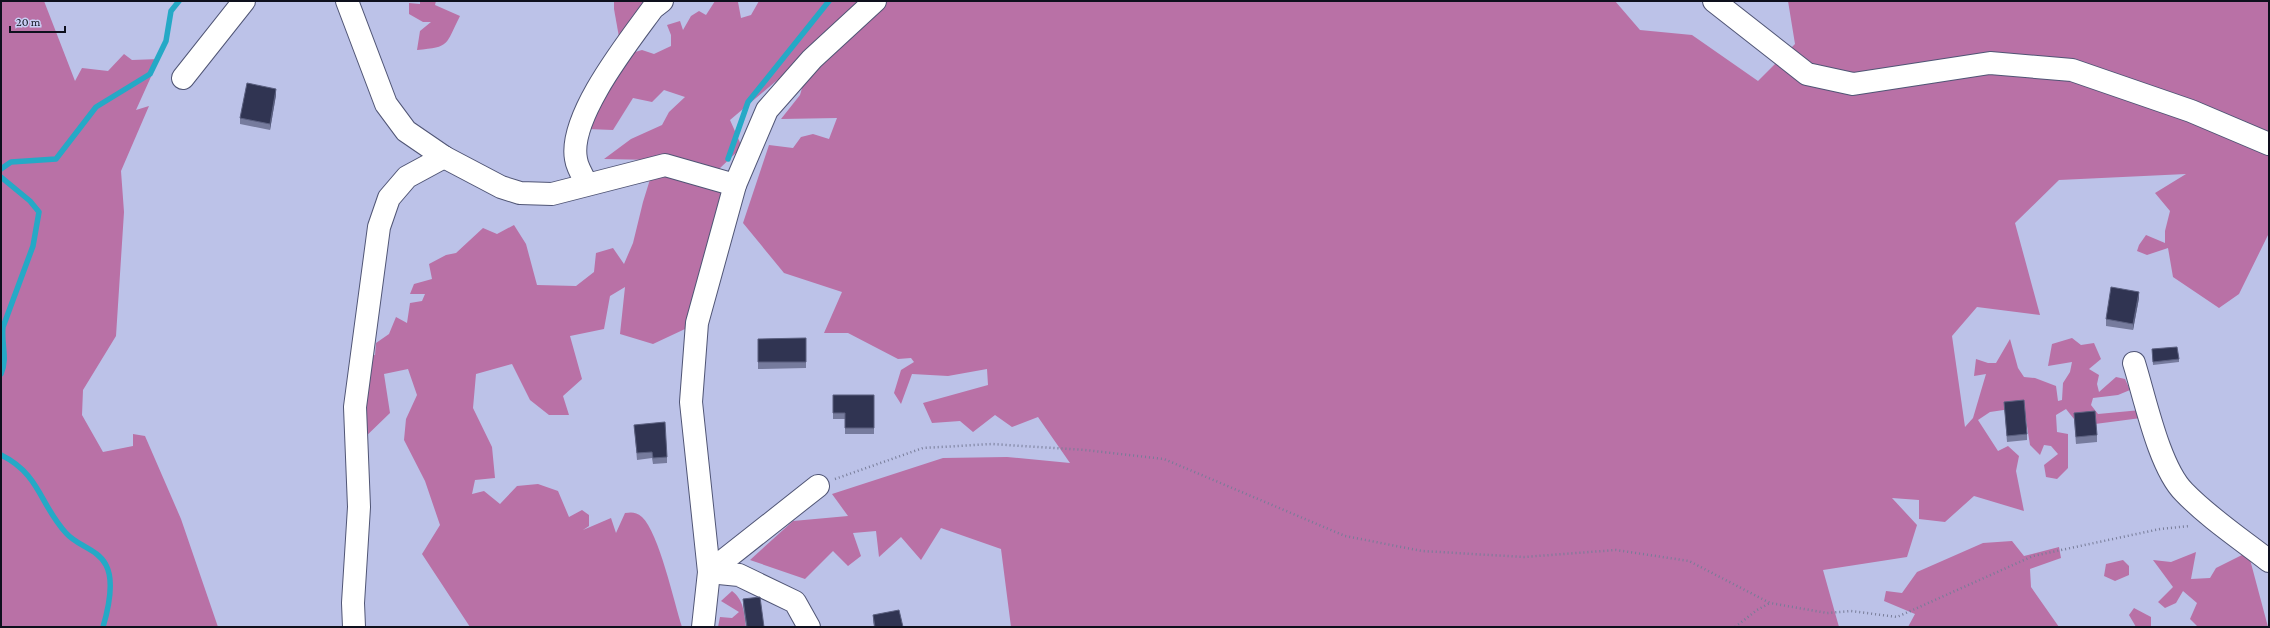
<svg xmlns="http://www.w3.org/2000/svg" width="2270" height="628" viewBox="0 0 2270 628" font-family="'Crimson Pro',serif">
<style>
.forest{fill:#b971a6}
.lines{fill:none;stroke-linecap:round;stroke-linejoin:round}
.stream{stroke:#25a9c6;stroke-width:5.5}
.minor-casing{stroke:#505575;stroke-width:24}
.path{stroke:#777c98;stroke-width:2.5;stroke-dasharray:1 3;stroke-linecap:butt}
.minor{stroke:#fff;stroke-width:22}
.wall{fill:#767b9d}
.shaded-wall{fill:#5a5f7f}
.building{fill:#303452;stroke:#5a5f7f}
</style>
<rect width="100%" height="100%" fill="#bcc2e8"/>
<g class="forest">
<polygon points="1,1 44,1 75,81 82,68 108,71 124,54 132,60 159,59 136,110 149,106 121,171 124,212 116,336 83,390 82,415 103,452 133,446 133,434 145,436 181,519 218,627 1,627"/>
<path d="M420,1H436L435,5L460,16C445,45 451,47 417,50L420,31L431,22H423L409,14V3L420,4Z"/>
<polygon points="614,1 648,1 619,37 614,9"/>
<path d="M715,1L738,2L741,18L751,15L759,1H1615L1640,30L1692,35L1758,81L1795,44L1788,1H2269V233L2239,294L2219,308L2173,277L2168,248L2147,255L2137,251L2139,245L2146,235L2165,243V231L2170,211L2155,193L2186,174L2059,180L2015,223L2040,315L1977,307L1952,336L1965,427L1973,418L1986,374L1974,376L1976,359L1988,363H1996L2010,339L2018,368L2024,377L2035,378L2056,386L2058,401L2062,400L2063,383L2070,372L2072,362L2048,366L2052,344L2072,338L2081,345L2094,343L2101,359L2089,369L2099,375L2097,384L2099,392L2116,377L2125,379L2130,390L2118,395L2093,398L2091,405L2098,414L2141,410V418L2095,424L2094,418L2074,419L2066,409L2056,415L2057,432L2068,434V468L2057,479L2046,477L2044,465L2058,454L2051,446L2044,445L2040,455L2030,445L2024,407L1990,412L1978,420L1998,451L2008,446L2019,456L2016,471L2024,511L1974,496L1945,522L1919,519V500L1892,498L1917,525L1907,557L1823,570L1839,627H1011L1001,549L941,528L921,560L901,537L879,557L876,531L853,533L861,556L848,566L833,551L805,579L750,560L793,521L848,516L832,494L943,458L1007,457L1070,463L1038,417L1012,427L995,415L973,432L960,421L932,423L923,403L988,385L987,369L948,376L912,374L901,404L894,393L901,370L914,362L911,358L898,359L848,333H824L842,292L784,273L743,223L769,145L793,148L801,137L813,134L829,139L837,118L781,119L800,95L805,78L787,72L730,120L742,147L718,170L723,199L685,329L653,344L620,334L625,287L610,296L604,329L570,336L582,379L563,396L569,415H549L530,400L512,364L476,374L473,408L492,447L495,478L475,480L472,494L484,491L500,504L517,486L538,484L558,491L569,517L582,510L589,515V526L583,530L611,518L616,533L625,513C632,512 636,512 642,517C659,533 674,602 682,627H470L422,554L440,525L425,481L404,440L406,419L417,395L408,369L384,374L390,413L360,442L367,356L375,355L376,343L389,334L396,317L407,323L410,303L422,301L425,294H410L414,284L432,279L429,264L446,255L456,253L483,228L497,234L514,225L526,244L537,285L576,286L594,272L596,253L613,248L624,264L633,243L643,202L656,160L604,159L631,139L662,125L669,112L685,97L664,90L652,102L633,98L613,130L588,129L628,54L642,50L654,54L671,46V35L667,25L680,21L683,30L691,16L699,11L706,15Z"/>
<polygon points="2012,541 2024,556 2059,547 2061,558 2030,569 2031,587 2059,627 1908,627 1915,614 1884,601 1886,591 1902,593 1917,572 1983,543"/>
<polygon points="2196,552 2191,579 2210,578 2216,568 2248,552 2268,627 2198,627 2190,619 2197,603 2183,591 2176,603 2165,608 2158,602 2173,587 2153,560 2171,562"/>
<polygon points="2123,560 2129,566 2129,575 2115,581 2104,576 2106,564"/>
<path d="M732,591C744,600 744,613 746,627H718L720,617L732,618L739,612L721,601Z"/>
<polygon points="2134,608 2151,617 2151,627 2136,627 2129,615"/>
</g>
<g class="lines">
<g class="stream">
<polyline points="728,159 748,102 829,1"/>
<polyline points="1,169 11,162 56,159 96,107 150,74 166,41 171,11 179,1"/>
<path d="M1,177L30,201L39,212L33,246L3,327C1,344 8,358 1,374"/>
<path d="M1,455C40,474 40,505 66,533C77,546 98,549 106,565C115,582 108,610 103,627"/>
</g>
<defs>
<g id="minor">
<polyline points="347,1 386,104 406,131 444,157 501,187 520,193 552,194 665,165 735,185"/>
<polyline points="1714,1 1807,74 1853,84 1990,63 2072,70 2191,111 2269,144"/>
<polyline points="183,78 244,1"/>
<path d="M587,184C583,177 577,167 576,159C568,117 629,41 653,8L662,1"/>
<path d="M2134,363C2145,398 2159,467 2184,492C2209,518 2241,539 2269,561"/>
<polyline points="709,572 818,486"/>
<polyline points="709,572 739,575 795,602 809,627"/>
<polyline points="354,627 353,603 359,507 355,407 379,227 389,198 407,177 444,157"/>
<polyline points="703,627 709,572 691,402 697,323 735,185 767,110 812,59 875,1"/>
</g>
</defs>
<use href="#minor" class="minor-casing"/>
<g class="path">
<polyline points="835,479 923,448 992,444 1085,450 1164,459 1345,536 1422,551 1524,557 1616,550 1689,561 1770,603 1827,613 1851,611 1897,617 2033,556 2160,529 2190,526"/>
<polyline points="1735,627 1757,610 1770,603"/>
</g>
<use href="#minor" class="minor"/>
</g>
<g class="wall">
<polygon points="276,95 270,130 240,124 240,118"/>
<polygon points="2139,298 2133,330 2106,326 2106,319"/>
<polygon points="806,338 806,368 758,369 758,339"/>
<polygon points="2152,349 2179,359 2179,362 2153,365"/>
<polygon points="833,395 874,395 874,434 845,434 845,419 833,419"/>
<polygon points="2004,402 2027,434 2027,440 2007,442"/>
<polygon points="2074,413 2097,435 2097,442 2076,444 2074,419"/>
<polygon points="634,425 667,457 667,463 653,464 652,458 637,460"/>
<polygon points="743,599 764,627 746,627 743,606"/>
<polygon points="873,615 903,627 874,627 873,622"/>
</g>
<g class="shaded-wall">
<polygon points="276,89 276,95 270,130 270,124"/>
<polygon points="2139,292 2139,298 2133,330 2133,324"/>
</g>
<g class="building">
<polygon points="247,83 276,89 270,124 240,118"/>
<polygon points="2111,287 2139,292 2133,324 2106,319"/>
<polygon points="806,338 806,362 758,362 758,339"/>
<polygon points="2177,347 2179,359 2153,362 2152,349"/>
<polygon points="833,395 874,395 874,428 845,428 845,413 833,413"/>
<polygon points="2024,400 2027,434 2007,436 2004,402"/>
<polygon points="2095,411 2097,435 2076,437 2074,413"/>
<polygon points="665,422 667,457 653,458 652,452 637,453 634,425"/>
<polygon points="760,597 764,627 747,627 743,599"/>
<polygon points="899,610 903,627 875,627 873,615"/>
</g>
<rect width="2270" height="628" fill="none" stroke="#0e101d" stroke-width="4"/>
<path d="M10 26v6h55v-6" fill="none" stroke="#0e101d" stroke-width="2"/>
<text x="16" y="26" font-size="12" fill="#0e101d" stroke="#c9cff5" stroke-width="3" paint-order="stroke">20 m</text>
</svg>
